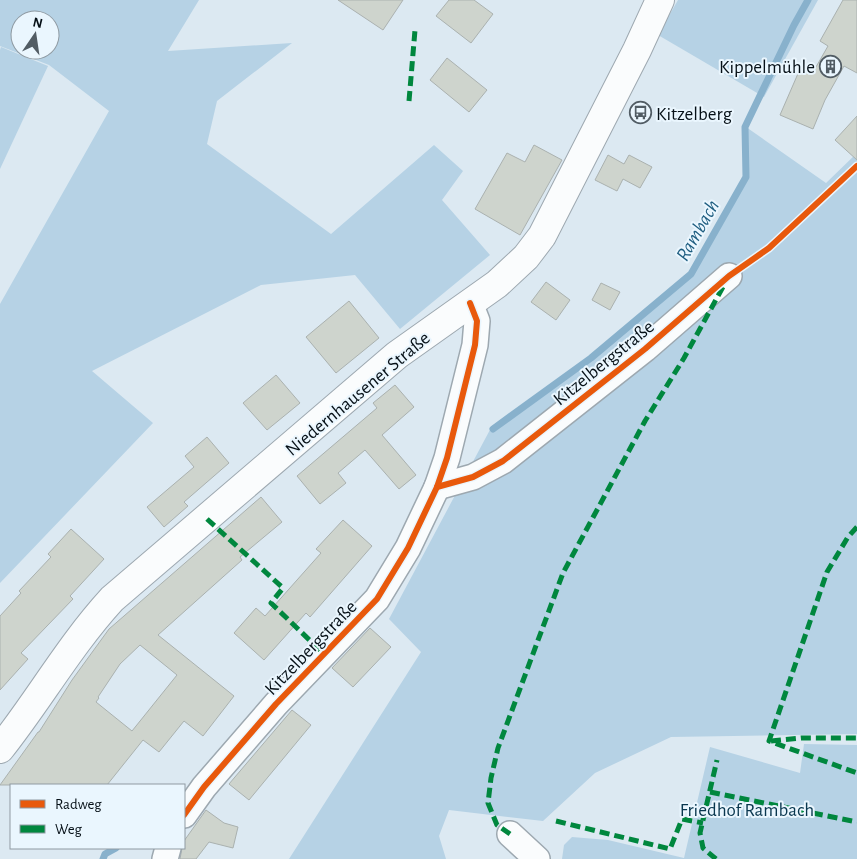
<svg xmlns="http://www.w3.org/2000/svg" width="857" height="859" viewBox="0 0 857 859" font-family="'Alegreya Sans',sans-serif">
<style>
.green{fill:#b6d2e5;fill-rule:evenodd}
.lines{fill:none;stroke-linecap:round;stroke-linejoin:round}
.stream{stroke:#88b1cc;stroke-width:7}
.building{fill:#ced4cd;stroke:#aab1af;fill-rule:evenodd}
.street-casing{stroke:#9da8b0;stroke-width:28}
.secondary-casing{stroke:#9da8b0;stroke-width:30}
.street{stroke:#fafcfd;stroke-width:25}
.secondary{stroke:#fafcfd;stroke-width:28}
.quiet{stroke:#00873e;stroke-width:5;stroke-dasharray:10 5;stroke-linecap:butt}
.cycleway-casing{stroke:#eaf6fe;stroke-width:9}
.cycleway{stroke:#e8590c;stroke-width:6}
.labels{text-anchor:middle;stroke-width:4;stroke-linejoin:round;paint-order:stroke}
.poi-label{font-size:19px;fill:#061017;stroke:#eaf6fe;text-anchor:end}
.street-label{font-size:19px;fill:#061017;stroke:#eaf6fe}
.park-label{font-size:19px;fill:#09374f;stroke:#eaf6fe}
.water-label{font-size:20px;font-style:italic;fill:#1e5d80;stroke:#eaf6fe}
</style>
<rect width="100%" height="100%" fill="#dce9f2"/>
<g class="green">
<path d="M0,0H199L168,51L292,43L217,101L207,144L331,234L434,145L463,171L442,200L490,255L400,329L355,275L261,285L92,371L153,423L0,583V304L109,111L49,65L0,46ZM20,20H50V50H20Z"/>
<polygon points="678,0 818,0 764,97 658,35"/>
<polygon points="1,47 48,66 0,169 0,50"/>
<polygon points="746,127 826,183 857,153 857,734 671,737 595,773 543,821 449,810 439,836 446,859 289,859 421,652 389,619 492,426 593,358 692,274 748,177"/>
<polygon points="804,744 857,745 857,859 562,859 564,845 572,837 608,840 684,858 710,747 800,773"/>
</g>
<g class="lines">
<g class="stream">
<polyline points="493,429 591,358 691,274 746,177 745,127 794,25 808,0"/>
<polyline points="103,859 105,854 116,848"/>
</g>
</g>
<g class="building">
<polygon points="338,0 403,0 383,30"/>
<polygon points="449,0 474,0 493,14 471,43 436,16"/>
<polygon points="843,0 857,0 857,73 844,66 825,100 813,129 780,115 800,69 812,74 828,46 820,41"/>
<polygon points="447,58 487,90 469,112 430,80"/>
<polygon points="857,116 857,160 835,140"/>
<polygon points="534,145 562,160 520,235 475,209 507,153 525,162"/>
<polygon points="608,155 624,164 629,155 652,167 640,188 623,179 617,191 595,180"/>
<polygon points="546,282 570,300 556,320 531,302"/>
<polygon points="601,283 620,292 610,310 592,300"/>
<polygon points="349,301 379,338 336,373 306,337"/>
<polygon points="276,375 300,403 267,430 243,403"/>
<polygon points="395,385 414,407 382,435 416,475 399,489 365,450 338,473 346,483 320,504 297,476 377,408 373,403"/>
<polygon points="207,437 229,463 184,502 188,506 164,527 147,507 194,467 185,456"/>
<path d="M261,497L282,522L240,557L242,560L158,635L234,696L203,736L184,721L159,752L143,740L107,785H0L38,732H39L72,680L109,629ZM140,645L177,675L132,731L96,702L99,698L98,697L120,664Z"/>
<polygon points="343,520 372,546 310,617 306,613 264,660 234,633 256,608 265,616 321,553 316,549"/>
<polygon points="71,529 104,559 70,596 73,599 21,653 28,659 0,690 0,616 21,593 19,591 51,557 48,554"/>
<polygon points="370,628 391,647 353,687 332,668"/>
<polygon points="292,710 311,725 249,800 229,784"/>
<polygon points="206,810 224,823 238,827 233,848 209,842 196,859 180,859 182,848 184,848 184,841"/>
</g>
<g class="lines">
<defs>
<g id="street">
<polyline points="437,487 473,477 503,461 645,349 729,276"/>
<polyline points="184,815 204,787 276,704 377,599 408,548 437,487 447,458 475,345 477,321 470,303"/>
<polyline points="510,834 537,859"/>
<polyline points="165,859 168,848"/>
</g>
<path id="secondary" d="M0,749C39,700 69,646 112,599L397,355L497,284L526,257L542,236L637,50L660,0"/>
</defs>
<use href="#street" class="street-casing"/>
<use href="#secondary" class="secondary-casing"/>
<use href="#street" class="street"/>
<use href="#secondary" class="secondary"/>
<g class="quiet">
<polyline points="409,101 415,30"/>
<polyline points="207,519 283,588 271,603 324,654"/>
<polyline points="857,527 848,537 827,572 769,741 857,773"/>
<polyline points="771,741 801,738 857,738"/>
<polyline points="710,792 857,822"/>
<polyline points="556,821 670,849 682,819 703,823"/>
<polyline points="510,834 497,825 488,803 491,778 498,748 563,573 645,421 684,358 724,285"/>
<polyline points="716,859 703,848 700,833 717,760"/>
</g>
<defs>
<g id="cycleway">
<polyline points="437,487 473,477 503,461 645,349 729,276 769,248 857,166"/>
<polyline points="184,815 204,787 276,704 377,599 408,548 437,487 447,458 475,345 477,321 470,303"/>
</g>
</defs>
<use href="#cycleway" class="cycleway-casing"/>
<use href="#cycleway" class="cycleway"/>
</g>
<defs>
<symbol id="building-ring" viewBox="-11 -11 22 22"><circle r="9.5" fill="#eaf6fe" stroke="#515c64" stroke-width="1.5"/><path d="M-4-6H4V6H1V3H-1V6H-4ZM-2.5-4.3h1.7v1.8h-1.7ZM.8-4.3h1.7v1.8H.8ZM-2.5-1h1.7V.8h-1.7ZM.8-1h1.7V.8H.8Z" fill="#515c64"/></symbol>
<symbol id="bus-ring" viewBox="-11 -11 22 22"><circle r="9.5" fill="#eaf6fe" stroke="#515c64" stroke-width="1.5"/><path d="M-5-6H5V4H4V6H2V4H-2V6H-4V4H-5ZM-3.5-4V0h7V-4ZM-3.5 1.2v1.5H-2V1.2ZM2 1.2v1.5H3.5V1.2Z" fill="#515c64"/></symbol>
</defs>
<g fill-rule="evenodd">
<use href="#building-ring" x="818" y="54" width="25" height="25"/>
<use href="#bus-ring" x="628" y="100" width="25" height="25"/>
</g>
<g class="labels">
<g class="poi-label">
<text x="815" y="73">Kippelmühle</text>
<text x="656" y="120" text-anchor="start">Kitzelberg</text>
</g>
<g class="street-label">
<text transform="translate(603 362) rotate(-39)" y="7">Kitzelbergstraße</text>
<text transform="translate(357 393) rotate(-40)" y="7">Niedernhausener Straße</text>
<text transform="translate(310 647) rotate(-46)" y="7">Kitzelbergstraße</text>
</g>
<g class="park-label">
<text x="747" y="816">Friedhof Rambach</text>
</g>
<g class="water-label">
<text transform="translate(697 230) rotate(-60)" y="7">Rambach</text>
</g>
</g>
<rect x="10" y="784" width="175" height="65" fill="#eaf6fe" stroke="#8f9aa2"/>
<rect x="20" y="800" width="25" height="8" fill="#e8590c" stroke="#8f9aa2"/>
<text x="55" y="809" font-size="15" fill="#061017">Radweg</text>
<rect x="20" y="825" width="25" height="8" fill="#00873e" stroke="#8f9aa2"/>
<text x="55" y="834" font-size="15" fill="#061017">Weg</text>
<g transform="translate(35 35) rotate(13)"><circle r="24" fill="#eaf6fe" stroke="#8f9aa2"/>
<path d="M0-4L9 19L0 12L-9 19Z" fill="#515c64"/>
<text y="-8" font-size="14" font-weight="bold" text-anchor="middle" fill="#061017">N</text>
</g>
</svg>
